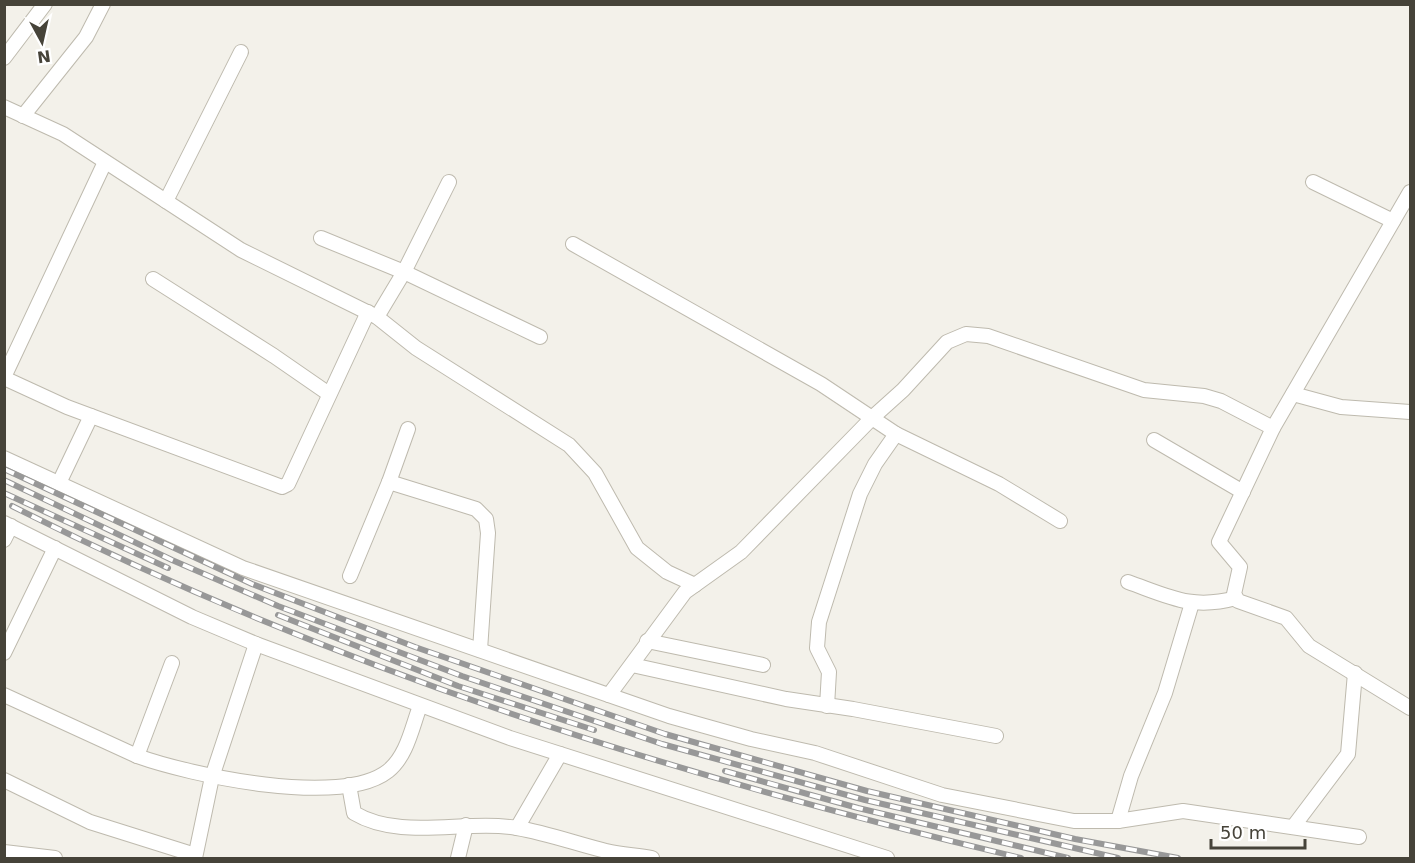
<svg xmlns="http://www.w3.org/2000/svg" width="1415" height="863" viewBox="0 0 1415 863" font-family="'DejaVu Sans',sans-serif">
<style>
.lines{fill:none;stroke-linecap:round;stroke-linejoin:round}
.minor-casing{stroke:#bebaae;stroke-width:16}
.minor{stroke:#fff;stroke-width:14}
.rail-casing{stroke:#989898;stroke-width:6}
.rail{stroke:#fff;stroke-width:4;stroke-dasharray:11;stroke-linecap:butt}
</style>
<rect width="100%" height="100%" fill="#f3f1ea"/>
<g class="lines">
<defs>
<g id="minor">
<polyline points="4,58 45,4"/>
<polyline points="4,107 63,134 241,250 377,317 416,348 569,445 595,473 637,548 667,572 695,585"/>
<polyline points="23,116 86,37 103,4"/>
<polyline points="1313,182 1393,221"/>
<polyline points="1410,192 1273,428 1219,542 1240,567 1234,594 1238,601 1286,618 1309,646 1410,708"/>
<polyline points="166,201 241,52"/>
<polyline points="321,238 404,272 540,337"/>
<polyline points="573,244 821,384 896,434 999,484 1060,521"/>
<polyline points="153,279 274,356 329,394"/>
<polyline points="377,317 404,272 449,182"/>
<polyline points="4,377 105,162"/>
<polyline points="4,378 67,407 282,487 288,484 368,312"/>
<polyline points="1293,394 1341,407 1410,412"/>
<polyline points="1154,440 1243,492"/>
<polyline points="4,458 243,568 669,716 751,739 815,753 942,795 1074,821 1118,821 1183,811 1359,837"/>
<polyline points="389,482 408,429"/>
<polyline points="59,483 91,416"/>
<polyline points="4,523 192,617 256,644 510,738 887,858"/>
<polyline points="4,540 11,526"/>
<polyline points="350,576 389,482 476,509 486,519 488,533 480,650"/>
<path d="M1128,582C1170,597 1192,610 1236,598"/>
<polyline points="647,641 763,665"/>
<polyline points="4,653 55,548"/>
<polyline points="632,665 786,699 853,709 996,736"/>
<path d="M4,695L137,756C190,775 341,808 388,771C407,756 412,727 420,706"/>
<polyline points="609,695 685,592 741,552 873,417 903,390 947,342 966,334 988,336 1144,390 1204,396 1221,401 1273,428"/>
<polyline points="827,706 829,672 817,648 819,622 860,494 875,464 896,434"/>
<polyline points="137,756 172,663"/>
<polyline points="4,780 90,822 195,855"/>
<path d="M349,785L354,813C401,841 465,819 517,828C547,833 577,844 606,851C621,855 637,855 652,858"/>
<polyline points="1118,821 1131,776 1165,693 1192,603"/>
<polyline points="1293,827 1348,754 1355,673"/>
<polyline points="517,828 560,754"/>
<polyline points="4,852 55,858"/>
<polyline points="195,858 212,777 256,644"/>
<polyline points="458,858 466,825"/>
</g>
</defs>
<use href="#minor" class="minor-casing"/>
<use href="#minor" class="minor"/>
<defs>
<g id="rail">
<polyline points="4,469 252,584 415,647 665,734 867,791 1075,839 1178,858"/>
<polyline points="4,480 172,560 278,606 462,676 662,744 865,800 1118,858"/>
<polyline points="4,493 168,568"/>
<path d="M12,506C335,669 671,775 1021,858"/>
<polyline points="278,615 458,686 594,730"/>
<polyline points="725,771 858,808 1068,858"/>
</g>
</defs>
<use href="#rail" class="rail-casing"/>
<use href="#rail" class="rail"/>
</g>
<rect width="1415" height="863" fill="none" stroke="#464339" stroke-width="12"/>
<g transform="translate(42 42) rotate(172)" stroke="#ffffff" stroke-width="4.5" paint-order="stroke">
<path d="M0-4.5L10 22L0 15L-10 22Z" fill="#464339"/>
<text y="-9" font-size="16" font-weight="bold" text-anchor="middle" fill="#464339">N</text>
</g>
<path d="M1211 839v9h94v-9" fill="none" stroke="#464339" stroke-width="3"/>
<text x="1220" y="839" font-size="18" fill="#464339" stroke="#ffffff" stroke-width="4.5" paint-order="stroke">50 m</text>
</svg>
